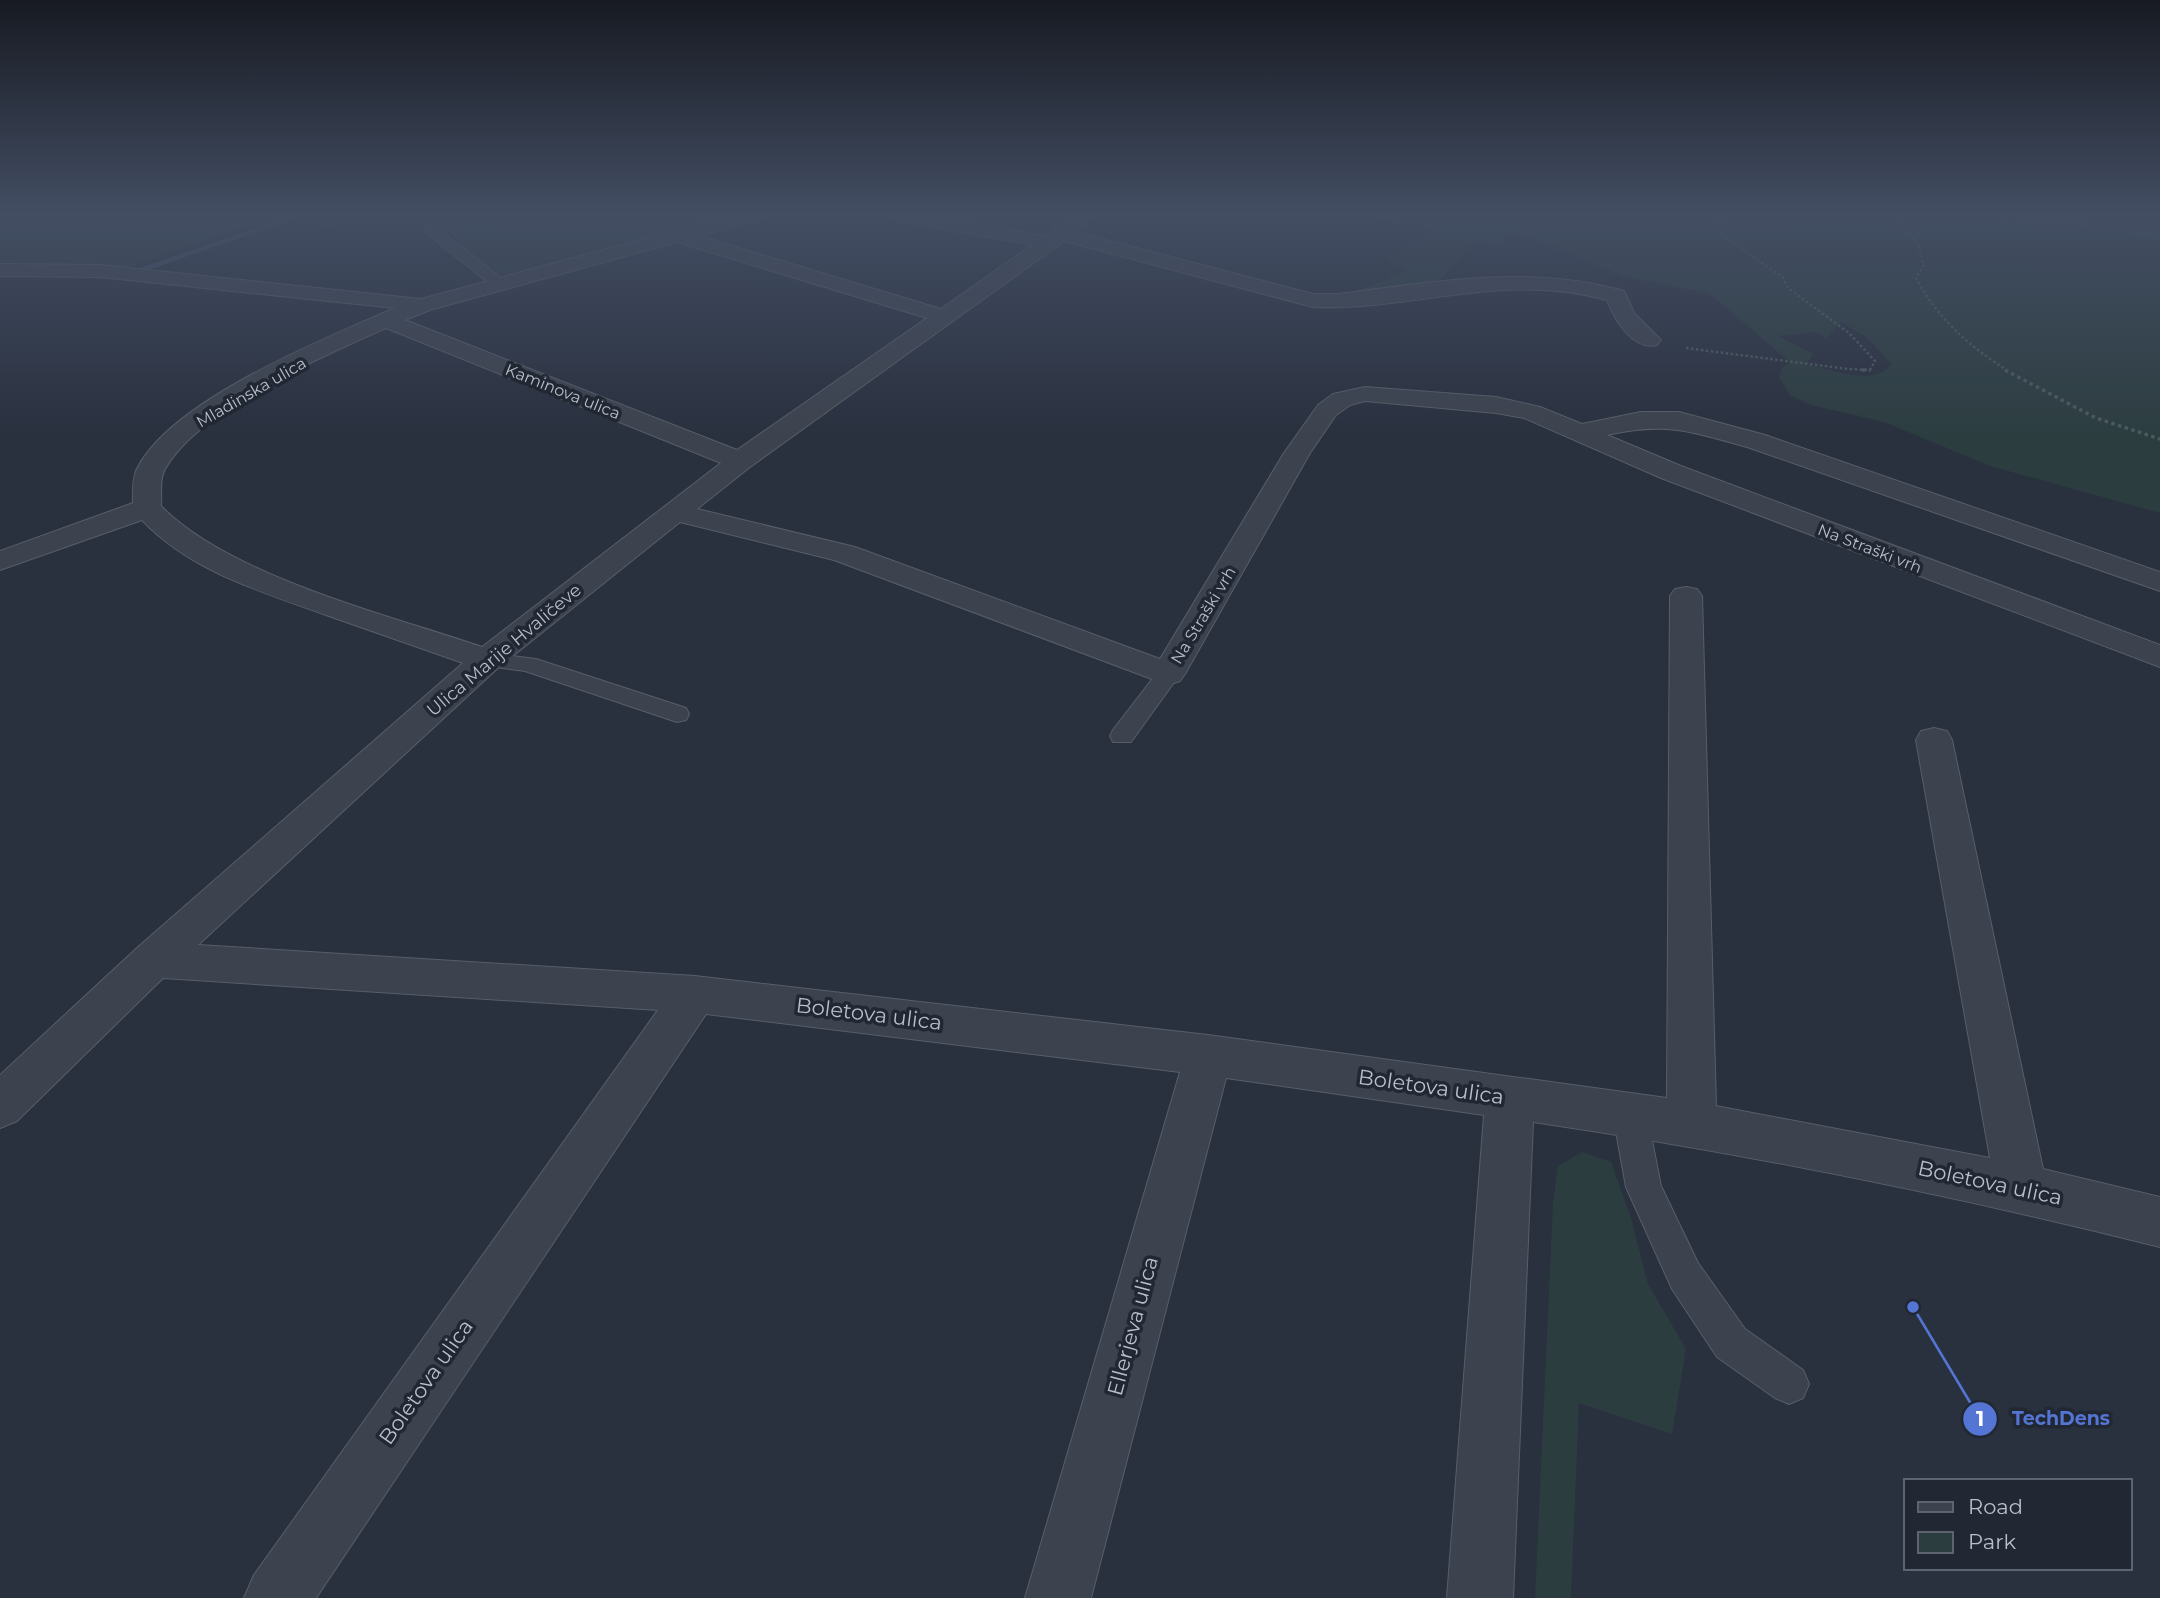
<svg xmlns="http://www.w3.org/2000/svg" width="2160" height="1598" viewBox="0 0 2160 1598" font-family="Montserrat,sans-serif">
<style>
.green{fill:#2c3d40;fill-rule:evenodd}
.lines{fill:none;stroke-linecap:round;stroke-linejoin:round}
.stream{fill:#414d65;fill-rule:evenodd}
.service-casing{stroke:#585e69;stroke-width:2}
.minor-casing{stroke:#585e69;stroke-width:2}
.path-far1{stroke:#4b5a5e;stroke-width:2.5;stroke-dasharray:2.5 2.5;stroke-linecap:butt}
.path{stroke:#4b5a5e;stroke-width:3.5;stroke-dasharray:3.5 3.5;stroke-linecap:butt}
.service{fill:#3d434e;fill-rule:evenodd}
.minor{fill:#3d434e;fill-rule:evenodd}
.labels{text-anchor:middle;stroke-width:7;stroke-linejoin:round;paint-order:stroke}
.far-street-label{font-size:16px;fill:#b9bec9;stroke:#212833}
.street-label{font-size:18px;fill:#b9bec9;stroke:#212833}
.near-street-label{font-size:21px;fill:#b9bec9;stroke:#212833}
.leader{fill:none;stroke:#5475d3;stroke-width:2.5}
.callout-dot{fill:#5475d3;stroke:#212833;stroke-width:2.5}
.mark-label{font-size:21px;text-anchor:middle;font-weight:bold;fill:#fff}
.callout-label{font-size:19px;text-anchor:middle;font-weight:bold;fill:#5475d3;stroke:#212833;stroke-width:7;stroke-linejoin:round;paint-order:stroke}
</style>
<rect width="100%" height="100%" fill="#29303e"/>
<g class="green">
<polygon points="0,213 284,213 124,269 0,267"/>
<polygon points="333,213 395,213 321,227 323,220"/>
<polygon points="400,213 743,213 523,271 497,275 471,256 450,232 436,228 426,217"/>
<path d="M1438,213H1487L1489,217H1505L1503,213H2160V513L1990,466L1884,422L1811,405L1789,395L1779,376L1782,368L1790,362L1709,293L1623,276L1534,238L1505,233L1501,246L1475,242L1433,287L1347,295L1408,271L1385,260L1431,233L1421,221ZM1841,322L1866,337L1892,364C1873,388 1832,369 1806,364L1814,354L1778,336L1817,332L1826,338Z"/>
<polygon points="1582,1152 1611,1162 1631,1218 1648,1284 1686,1349 1672,1434 1579,1403 1571,1598 1535,1598 1553,1203 1558,1166"/>
</g>
<g class="lines">
<polygon class="stream" points="301,213 312,213 148,270 140,268"/>
<defs>
<g id="service">
<polygon points="425,226 435,226 503,280 503,286 493,286 425,232"/>
<polygon points="487,653 536,659 686,708 689,714 686,720 677,722 525,671 479,665 475,660 479,655"/>
<polygon points="1168,667 1176,669 1180,674 1131,742 1113,742 1110,736 1113,730 1160,669"/>
<polygon points="1630,1100 1642,1104 1647,1115 1661,1186 1698,1263 1745,1329 1803,1370 1809,1384 1803,1398 1789,1404 1775,1398 1717,1357 1672,1289 1626,1187 1613,1115 1618,1104"/>
</g>
<g id="minor">
<path d="M741,213H770L768,217L699,236L941,309L1032,245L892,219L883,213H920L1045,236L1078,213H1099L1076,232L1313,294H1338C1434,282 1528,264 1624,291L1634,313L1661,340L1657,345C1633,351 1614,319 1607,300C1506,271 1413,311 1313,307L1064,241L750,467L697,509L855,547L1160,659L1284,453L1318,405L1333,394L1365,387L1496,397L1540,407L1582,424L1641,412H1679L1765,435L2160,572V591L1747,447C1689,431 1667,422 1607,435L1681,466L2160,645V667L1661,478L1524,418L1496,413L1365,401L1350,405L1336,415L1310,453L1185,674L1180,681L1168,685L834,560L680,522L499,667L198,945L695,976L1208,1035L1667,1098L1670,596L1675,589L1686,587L1697,589L1702,596L1716,1106L1990,1158L1916,740L1921,731L1934,728L1947,731L1952,740L2043,1169L2160,1197V1247C1953,1195 1744,1153 1533,1122L1513,1598H1447L1484,1115L1226,1078L1091,1598H1025L1180,1072L706,1014L316,1598H244L254,1575L658,1010L163,978L17,1121L0,1128V1075L137,948L463,663C417,647 372,631 326,615C262,592 190,571 142,520L0,570V551L133,503C133,493 132,481 136,471C168,401 326,338 395,308L100,277L0,276V264L100,265L421,299ZM677,242L927,318L737,450L405,320L430,310ZM386,328L721,463L482,647C389,615 229,576 161,506C162,494 159,480 165,469C199,409 324,356 386,328Z"/>
<polygon points="1376,213 1404,213 1408,217 1399,223 1378,217"/>
</g>
</defs>
<use href="#service" class="service-casing"/>
<use href="#minor" class="minor-casing"/>
<g class="path-far1">
<path d="M1900,213V225L1917,242L1924,265L1916,278C1938,319 1969,346 2008,371"/>
<polyline points="1961,213 2050,219 2160,236"/>
<polyline points="2041,213 2050,219 2061,213"/>
<polyline points="1686,348 1848,369 1870,370 1875,361 1849,333 1788,288 1783,278 1722,234 1719,221 1729,213"/>
</g>
<g class="path">
<polyline points="1862,370 1870,370"/>
<polyline points="2005,370 2096,418 2160,439"/>
</g>
<use href="#service" class="service"/>
<use href="#minor" class="minor"/>
</g>
<linearGradient id="sky" x2="0" y2="1"><stop stop-color="#171a22"/><stop offset="0.49" stop-color="#434e63"/><stop offset="1" stop-color="#434e63" stop-opacity="0"/></linearGradient>
<rect width="2160" height="436" fill="url(#sky)"/>
<g class="labels">
<g class="far-street-label">
<text transform="translate(563 391) rotate(22)" y="6">Kaminova ulica</text>
<text transform="translate(251 392) rotate(-30)" y="6">Mladinska ulica</text>
<text transform="translate(1870 548) rotate(21)" y="6">Na Straški vrh</text>
<text transform="translate(1203 615) rotate(-59)" y="6">Na Straški vrh</text>
</g>
<g class="street-label">
<text transform="translate(504 650) rotate(-40)" y="6">Ulica Marije Hvaličeve</text>
</g>
<g class="near-street-label">
<text transform="translate(869 1014) rotate(7)" y="7">Boletova ulica</text>
<text transform="translate(1431 1087) rotate(8)" y="7">Boletova ulica</text>
<text transform="translate(1990 1183) rotate(12)" y="7">Boletova ulica</text>
<text transform="translate(1133 1326) rotate(-75)" y="7">Ellerjeva ulica</text>
<text transform="translate(426 1382) rotate(-55)" y="7">Boletova ulica</text>
</g>
</g>
<path class="leader" d="M1913 1307L1980 1419"/>
<g class="callout-dot">
<circle cx="1913" cy="1307" r="7"/>
<circle cx="1980" cy="1419" r="18"/>
</g>
<g class="mark-label">
<text x="1980" y="1426">1</text>
</g>
<g class="callout-label">
<text x="2061" y="1425">TechDens</text>
</g>
<rect x="1904" y="1479" width="228" height="91" fill="#212833" stroke="#5e646f" stroke-width="2"/>
<rect x="1918" y="1502" width="35" height="10" fill="#3d434e" stroke="#5e646f" stroke-width="2"/>
<text x="1968" y="1514" font-size="21" fill="#b9bec9">Road</text>
<rect x="1918" y="1532" width="35" height="21" fill="#2c3d40" stroke="#5e646f" stroke-width="2"/>
<text x="1968" y="1549" font-size="21" fill="#b9bec9">Park</text>
</svg>
